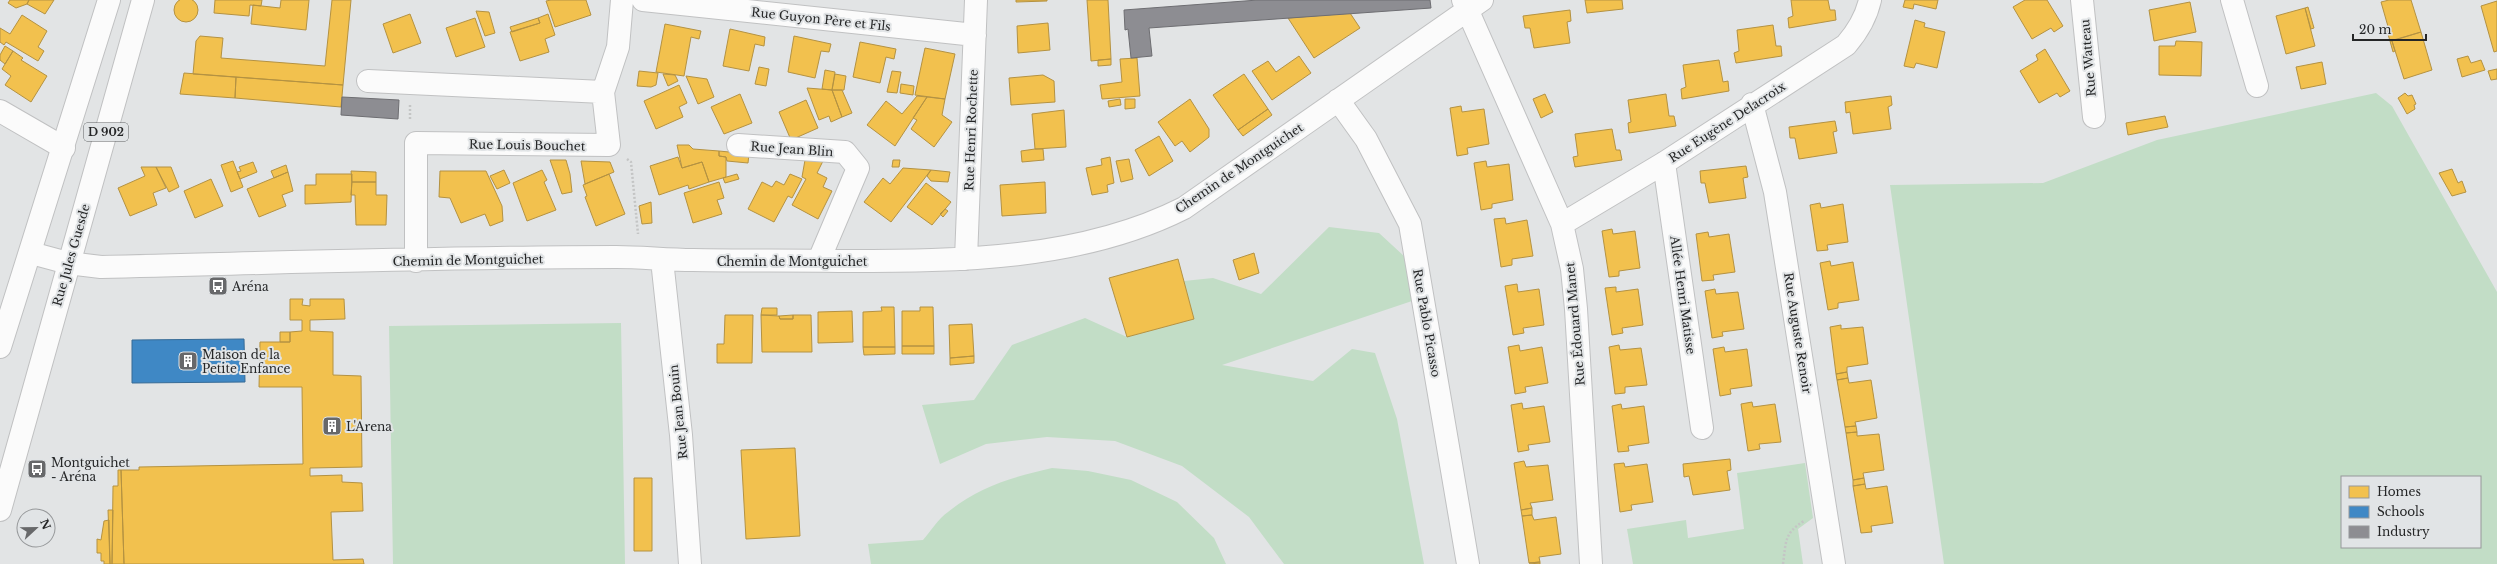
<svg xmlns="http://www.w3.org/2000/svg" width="2497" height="564" viewBox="0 0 2497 564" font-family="'Libre Baskerville',serif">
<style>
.green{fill:#c2ddc6;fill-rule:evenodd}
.homes{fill:#f2c14e;stroke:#b49242}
.schools{fill:#3f88c5;stroke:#376b96}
.industry{fill:#8d8d92;stroke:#6e6e72}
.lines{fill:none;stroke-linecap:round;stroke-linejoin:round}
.minor-casing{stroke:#c0c1c2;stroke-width:24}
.major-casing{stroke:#c0c1c2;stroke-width:24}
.path{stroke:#c4c5c5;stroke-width:2.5;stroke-dasharray:2 2;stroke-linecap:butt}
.minor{stroke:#fbfbfb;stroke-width:22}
.major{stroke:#fbfbfb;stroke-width:22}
.labels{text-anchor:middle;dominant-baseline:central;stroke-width:4;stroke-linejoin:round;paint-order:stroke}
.shield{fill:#e1e4e6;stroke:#5d5f60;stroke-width:1}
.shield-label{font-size:11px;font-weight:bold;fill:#252627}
.street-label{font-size:12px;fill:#252627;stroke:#e1e4e6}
.poi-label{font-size:12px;fill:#252627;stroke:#e1e4e6;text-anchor:start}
</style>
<rect width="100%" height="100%" fill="#e2e4e5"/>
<path class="green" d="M2376,93L2392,106L2497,292V564H1944L1890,185L2043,183L2157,140ZM2342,477H2480V547H2342Z
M1329,227L1379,233L1405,257L1412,301L1222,365L1313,381L1352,349L1375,353L1397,419L1424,564H1284L1249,517L1182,466L1115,441L1047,437L986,444L940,464L922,405L974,400L1012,345L1085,318L1127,337L1194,319L1184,281L1213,278L1261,294Z
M621,323L625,564H393L389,326Z
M1805,463L1813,518L1798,529L1803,564H1633L1627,529L1686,520L1688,538L1744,529L1737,473Z
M1052,468L1088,471L1131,480L1177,502L1214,538L1226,564H871L868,544L923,540C931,531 938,519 948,512C980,486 1013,477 1052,468Z"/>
<path class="homes" d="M174 10a12 12 0 1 1 24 0a12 12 0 1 1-24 0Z
M10,0H29L27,4L16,8L8,3Z
M29,0H54L45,14L27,4Z
M215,0H262L261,6L250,5L249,16L214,13Z
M281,0H309L306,30L251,24L253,5L280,8Z
M332,0H351L343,85L193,74L196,41L200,36L223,38L221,58L325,66Z
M551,0H586L591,15L555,27L546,1Z
M1016,0H1047V1L1016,2Z
M1087,0H1108L1111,59L1091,61Z
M1585,0H1622L1623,9L1587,13Z
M1791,0H1828L1830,10H1835L1836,20L1789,28L1788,18L1793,16Z
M1905,0H1938L1936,9L1914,4L1913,9L1903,7Z
M2025,0H2047L2063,26L2054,32L2051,28L2032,39L2013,7Z
M2389,0H2411L2421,32L2390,41L2387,31L2389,30L2381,2Z
M2497,1V51L2494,52L2481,6Z
M2190,2L2196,32L2154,41L2149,10Z
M2308,7L2314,28L2311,29L2305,8Z
M2305,8L2315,46L2286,54L2276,16Z
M1570,10L1571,21L1567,22L1570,43L1534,48L1530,28H1525L1523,16Z
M476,11L489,12L495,33L485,36Z
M1350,13L1360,28L1314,58L1288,18Z
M410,14L421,43L393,53L383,24Z
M548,14L555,35L545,39L549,52L520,61L510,32L540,23L538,18Z
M22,15L47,31L38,47L44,51L38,61L6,42L4,45L0,42V28L10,34Z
M475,18L485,47L456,57L446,28Z
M538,18L540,23L512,32L510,27Z
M1915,20L1925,23L1924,27L1945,32L1937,68L1916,63L1914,68L1904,66Z
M1048,23L1050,50L1018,53L1017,26Z
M665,24L701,31L699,39L691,37L684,76L656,72Z
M1773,25L1776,46H1781L1782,56L1736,63L1734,53L1739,51L1737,30Z
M730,29L765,37L764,46L755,44L749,71L723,66Z
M2421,32L2432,70L2404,79L2392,41Z
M794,36L831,44L829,52L821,51L815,78L788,72Z
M2176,41L2202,42L2201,76L2159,75V46H2175Z
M2390,41H2392L2395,51L2393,52Z
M860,42L896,49L894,59L886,57L880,83L853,77Z
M5,46L13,51L5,64L0,60V55Z
M925,48L955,54L945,99L915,95Z
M2045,49L2070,91L2060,97L2057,93L2039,103L2020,71L2038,60L2036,55Z
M13,51L23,58L21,60L47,76L31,102L5,85L11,76L2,69Z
M1299,56L1311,73L1272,100L1252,71L1268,61L1276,72Z
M2468,56L2471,63L2481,60L2485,70L2462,77L2457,59Z
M1137,58L1140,96L1102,99L1100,85L1122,82L1120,59Z
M1111,59V65L1098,66V60Z
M1719,60L1723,82L1728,81L1729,91L1682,99L1681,89L1686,87L1683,65Z
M2322,62L2326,84L2301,89L2296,67Z
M759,67L769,69L766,86L755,84Z
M2497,69V79L2491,80L2488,71Z
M825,70L835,72L832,90L822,89Z
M639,71L658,73L656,85L651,87L637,86Z
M892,71L901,72L897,93L887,92Z
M184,73L236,77L235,98L180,94Z
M663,74L675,75L678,81L668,86Z
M835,74L846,76L844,90H832Z
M1244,74L1268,109L1238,130L1213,95Z
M1043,75L1054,81L1055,102L1011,105L1009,78Z
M686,76L707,79L714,97L698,104Z
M236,77L343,85L341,107L235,98Z
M901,84L914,86L913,95L900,93Z
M679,85L687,103L679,107L683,117L656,129L644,101Z
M807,88L832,90L842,117L831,122L829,116L819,120Z
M832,90H842L852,113L842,117Z
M2405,93L2408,96L2412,95L2416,104L2414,105L2415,109L2407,114L2398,98Z
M740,94L752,123L724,134L711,107Z
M1545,94L1553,112L1541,118L1533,99Z
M1666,94L1669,116H1674L1676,126L1629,133L1628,123L1631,122L1628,100Z
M917,96L927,97L895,146L867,125L886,101L902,114Z
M1891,96L1892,105L1888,107L1891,129L1853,134L1850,112L1846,113L1845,102Z
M927,97L945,99L942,115L952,122L934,147L911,129L917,120L913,118Z
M1120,99L1121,105L1109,107L1108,101Z
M1125,99H1135V108L1125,109Z
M1190,99L1209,129V137L1190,152L1182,141L1175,146L1158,122Z
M806,100L818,128L791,140L779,112Z
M1461,106L1462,112L1484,109L1489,144L1467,148L1468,154L1457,156L1450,108Z
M1268,109L1272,115L1243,136L1238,130Z
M1064,110L1066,147L1035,149L1032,114Z
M2165,116L2168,127L2128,135L2126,123Z
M1835,121L1837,131L1833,132L1837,153L1799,159L1795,138H1790L1789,127Z
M1612,129L1616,150H1620L1622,160L1575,167L1573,157L1578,156L1575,134Z
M1159,136L1173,161L1149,176L1135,150Z
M677,145H689L693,149L719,151V156L726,157V177L709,182L702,162L682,168Z
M1035,149H1043L1044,160L1022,162L1021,151Z
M719,151L749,154L748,163L727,161L726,157L719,156Z
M678,157L682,168L702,162L709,182L689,189L688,185L659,195L650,166Z
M1110,157L1114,183L1107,185L1108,192L1092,195L1086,168L1102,165L1101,159Z
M1129,159L1133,179L1121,182L1116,161Z
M550,160H566L570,174L572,192L562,194Z
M805,160L823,161L817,173L827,178L823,187L832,191L818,219L792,205L806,179L802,177Z
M893,160H900L899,167H892Z
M233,161L243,187L231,192L221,165Z
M581,161L610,162L614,172L585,184Z
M1486,161L1487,167L1509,164L1513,200L1492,204V208L1481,210L1474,163Z
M253,162L257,172L240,179L237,172L241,171L239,167Z
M286,165L288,172L274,178L271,171Z
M1746,166L1748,177L1743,178L1746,198L1709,203L1705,183H1701L1700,171Z
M141,167H156L166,188L153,193L157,205L130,216L118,188L145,176Z
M156,167H171L179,187L169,192Z
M903,168L931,170L891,222L864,202L883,178L890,184Z
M2452,169L2458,183L2462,181L2466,192L2452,196L2439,173Z
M504,170L510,183L497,189L490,176Z
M542,170L547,180L544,182L556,210L527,221L513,183Z
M931,170L950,172L948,182L931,181L927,176Z
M351,171L376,172V182H352Z
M440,171H486L502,206L503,221L490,226L485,214L461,223L450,198L439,197Z
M288,172L293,191L282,195L286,206L259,217L247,189Z
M316,174H352L351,202L305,204V185H316Z
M609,174L625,214L596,226L585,197L587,196L583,185Z
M737,174L739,179L725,183L723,178Z
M790,174L802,179L792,198L788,196L774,222L748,209L762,182L772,187L776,181L784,185Z
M211,179L223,206L195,218L184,191Z
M352,182H376V195H387L386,225H356L355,195H351Z
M719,182L724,198L717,200L722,214L693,223L684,193Z
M1045,182L1046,213L1002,216L1000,185Z
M926,183L951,202L932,225L907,207Z
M651,202L652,223L642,224L639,206Z
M1820,203L1821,208L1843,204L1848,242L1827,245L1828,250L1817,251L1810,205Z
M945,209L948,211L943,217L940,214Z
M1505,218L1506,224L1527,220L1533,256L1512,259V265L1501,267L1494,219Z
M1612,229L1613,234L1635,231L1640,268L1619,271V276L1609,277L1602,231Z
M1708,232L1709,237L1729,234L1735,272L1713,275L1714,280L1702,281L1696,234Z
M1254,253L1259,273L1239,280L1233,260Z
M1178,259L1194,319L1127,337L1109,278Z
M1830,261L1831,266L1853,262L1859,300L1838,303V308L1828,310L1820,263Z
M1517,284L1518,292L1539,289L1544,325L1523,328L1524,333L1513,335L1505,286Z
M1616,287V292L1638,289L1643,325L1622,328L1623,333L1612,335L1605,288Z
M1715,289L1716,294L1738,292L1744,329L1722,332L1723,336L1712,338L1705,291Z
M290,299H303L302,305L310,306V299H344L345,319L310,320V331L333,332V375L361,376L362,467L310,468V476L342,475V482L362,483L363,511L331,512L333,560L363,559L364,564H124L121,470H139V467L303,464L302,387H259L260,342H290V332L302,331V320H290Z
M881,307H894L895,347H863V312L882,311Z
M920,307H933L934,346H902V311H920Z
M762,308H777V315H761Z
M852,311L853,342L818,343V312Z
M725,315H753L752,363H717V344H724Z
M761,315L779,316L780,319H793V315H811L812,352H762Z
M793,315V319H780L779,316Z
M972,324L974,356L950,358L949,325Z
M1841,325V329L1863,327L1868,364L1847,367V372L1836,374L1830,327Z
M280,332H290V342H280Z
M1519,345L1520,351L1542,347L1548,383L1525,387L1526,392L1515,394L1508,347Z
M1619,345L1620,350L1641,348L1647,385L1625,387V393L1615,394L1609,347Z
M902,346H934V354H902Z
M863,347H895V354L864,355Z
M1724,347L1725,352L1747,349L1752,386L1730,389L1731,394L1720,396L1713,349Z
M974,356V363L950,365V358Z
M1847,372L1848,378L1837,380L1836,374Z
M1848,378L1849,383L1871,380L1877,418L1855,422L1856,426L1845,427L1837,380Z
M1752,402L1753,407L1775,404L1781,442L1759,444L1760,449L1748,451L1741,404Z
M1522,403L1523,409L1544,406L1550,442L1528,445L1529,450L1518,452L1511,405Z
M1621,404L1622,409L1644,406L1649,443L1628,446L1629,451L1618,452L1612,406Z
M1856,426L1857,432L1846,433L1845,427Z
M1857,432V436L1879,434L1884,470L1863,473L1864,478L1853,480L1846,433Z
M795,448L800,536L746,539L741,450Z
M1730,459L1731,470L1727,471L1730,490L1693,495L1689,476L1684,477L1683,464Z
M1524,461L1526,467L1548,465L1553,500L1530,503L1532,508L1521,510L1514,463Z
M1624,463L1625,467L1647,464L1653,502L1631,505L1632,510L1620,512L1614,464Z
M118,470H121L124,564H112L113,486H118Z
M634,478H652V551H634Z
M1864,478L1865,484L1853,486V480Z
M1865,484L1866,489L1887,486L1893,523L1871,526L1872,532L1861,533L1853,486Z
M1532,508V515L1522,516L1521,510Z
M108,510H113L112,564H110Z
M1532,515L1534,520L1556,517L1561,554L1539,557L1540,562L1529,563L1522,516Z
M109,520L110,564H104V561H101V553H97V539L101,540L104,521Z
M1540,562V564L1529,563Z"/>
<path class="schools" d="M244,339L245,382L132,383V340Z"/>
<path class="industry" d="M1258,0H1430L1431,8L1149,28L1152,56L1131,58L1128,29L1125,30L1124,10Z
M342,97L399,100L398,119L341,115Z"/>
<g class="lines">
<g class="minor-casing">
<path id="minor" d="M643,0L975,35
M1463,0L1562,224L1572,269L1576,309L1591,564
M2082,0L2094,117
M2232,0L2257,86
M368,81L603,92
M1338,100L1366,139L1410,224L1468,564
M1752,104L1775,192L1834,564
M0,111L64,148
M738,145L845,152L858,168L819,260
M1664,163L1702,428
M1562,224L1664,163L1846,45C1858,31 1866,18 1870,0
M31,253L68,263L101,267C273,263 444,257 616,257C642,257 667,260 693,260C744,261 795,260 846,261C959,261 1081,260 1184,208L1482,0
M966,259L976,0
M662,260L681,435L690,564
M416,261V143L609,145L603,92L618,47L622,0"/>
</g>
<g class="major-casing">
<path id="major" d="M0,347L109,0
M0,510L143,0"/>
</g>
<path class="path" d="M410,105V120
M627,159L631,162L638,234
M1783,564C1786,542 1784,533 1804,521"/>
<use href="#minor" class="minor"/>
<use href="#major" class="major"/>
</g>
<defs>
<g id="bus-square" transform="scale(1)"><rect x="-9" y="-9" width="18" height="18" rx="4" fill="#67686a" stroke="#e1e4e6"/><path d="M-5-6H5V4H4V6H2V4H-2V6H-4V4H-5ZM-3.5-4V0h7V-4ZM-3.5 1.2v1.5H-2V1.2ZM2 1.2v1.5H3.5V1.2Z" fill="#fff"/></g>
<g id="building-square" transform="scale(1)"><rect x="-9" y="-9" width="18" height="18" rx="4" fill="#67686a" stroke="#e1e4e6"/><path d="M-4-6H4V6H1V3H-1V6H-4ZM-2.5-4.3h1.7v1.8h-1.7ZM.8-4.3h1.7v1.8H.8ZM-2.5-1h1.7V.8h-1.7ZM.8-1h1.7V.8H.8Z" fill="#fff"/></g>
</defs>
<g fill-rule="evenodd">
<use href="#bus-square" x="218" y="286"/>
<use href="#building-square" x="188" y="361"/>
<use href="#building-square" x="332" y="426"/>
<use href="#bus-square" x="37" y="469"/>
</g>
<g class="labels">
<rect class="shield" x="84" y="123" width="44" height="18" rx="3"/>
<g class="shield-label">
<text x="106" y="132">D 902</text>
</g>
<g class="street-label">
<text transform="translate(821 19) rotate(6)">Rue Guyon Père et Fils</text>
<text transform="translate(2088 58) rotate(-95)">Rue Watteau</text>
<text transform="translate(1727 122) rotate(-33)">Rue Eugène Delacroix</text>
<text transform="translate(971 130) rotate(-88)">Rue Henri Rochette</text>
<text transform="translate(527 145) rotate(1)">Rue Louis Bouchet</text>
<text transform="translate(792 149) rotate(4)">Rue Jean Blin</text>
<text transform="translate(1239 168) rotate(-34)">Chemin de Montguichet</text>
<text transform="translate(71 255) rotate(-74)">Rue Jules Guesde</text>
<text transform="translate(468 260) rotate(-1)">Chemin de Montguichet</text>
<text x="792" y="261">Chemin de Montguichet</text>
<text transform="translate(1683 295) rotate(82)">Allée Henri Matisse</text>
<text transform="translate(1427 323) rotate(80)">Rue Pablo Picasso</text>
<text transform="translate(1575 324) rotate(-95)">Rue Édouard Manet</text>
<text transform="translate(1798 333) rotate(81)">Rue Auguste Renoir</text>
<text transform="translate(678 412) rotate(-96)">Rue Jean Bouin</text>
</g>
<g class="poi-label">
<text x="232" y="286">Aréna</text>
<text x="202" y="354">Maison de la<tspan x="202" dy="14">Petite Enfance</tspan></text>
<text x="346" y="426">L'Arena</text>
<text x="51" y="462">Montguichet<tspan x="51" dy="14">- Aréna</tspan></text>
</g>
</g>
<rect x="2341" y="476" width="140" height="72" fill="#e1e4e6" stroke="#96989a"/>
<rect x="2349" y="486" width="20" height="12" fill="#f2c14e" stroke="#96989a"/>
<text x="2377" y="496" font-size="12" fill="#252627">Homes</text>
<rect x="2349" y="506" width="20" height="12" fill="#3f88c5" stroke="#96989a"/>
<text x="2377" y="516" font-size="12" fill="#252627">Schools</text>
<rect x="2349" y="526" width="20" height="12" fill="#8d8d92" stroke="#96989a"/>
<text x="2377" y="536" font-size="12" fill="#252627">Industry</text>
<g transform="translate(36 528) rotate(68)"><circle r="19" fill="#e1e4e6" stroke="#96989a"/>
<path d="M0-3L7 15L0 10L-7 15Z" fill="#67686a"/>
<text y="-6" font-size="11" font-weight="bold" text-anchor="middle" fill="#252627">N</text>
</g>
<path d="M2353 34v6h73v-6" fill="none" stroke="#252627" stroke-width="2"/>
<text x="2359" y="34" font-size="12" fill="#252627" stroke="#e1e4e6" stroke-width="3" paint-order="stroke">20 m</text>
</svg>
